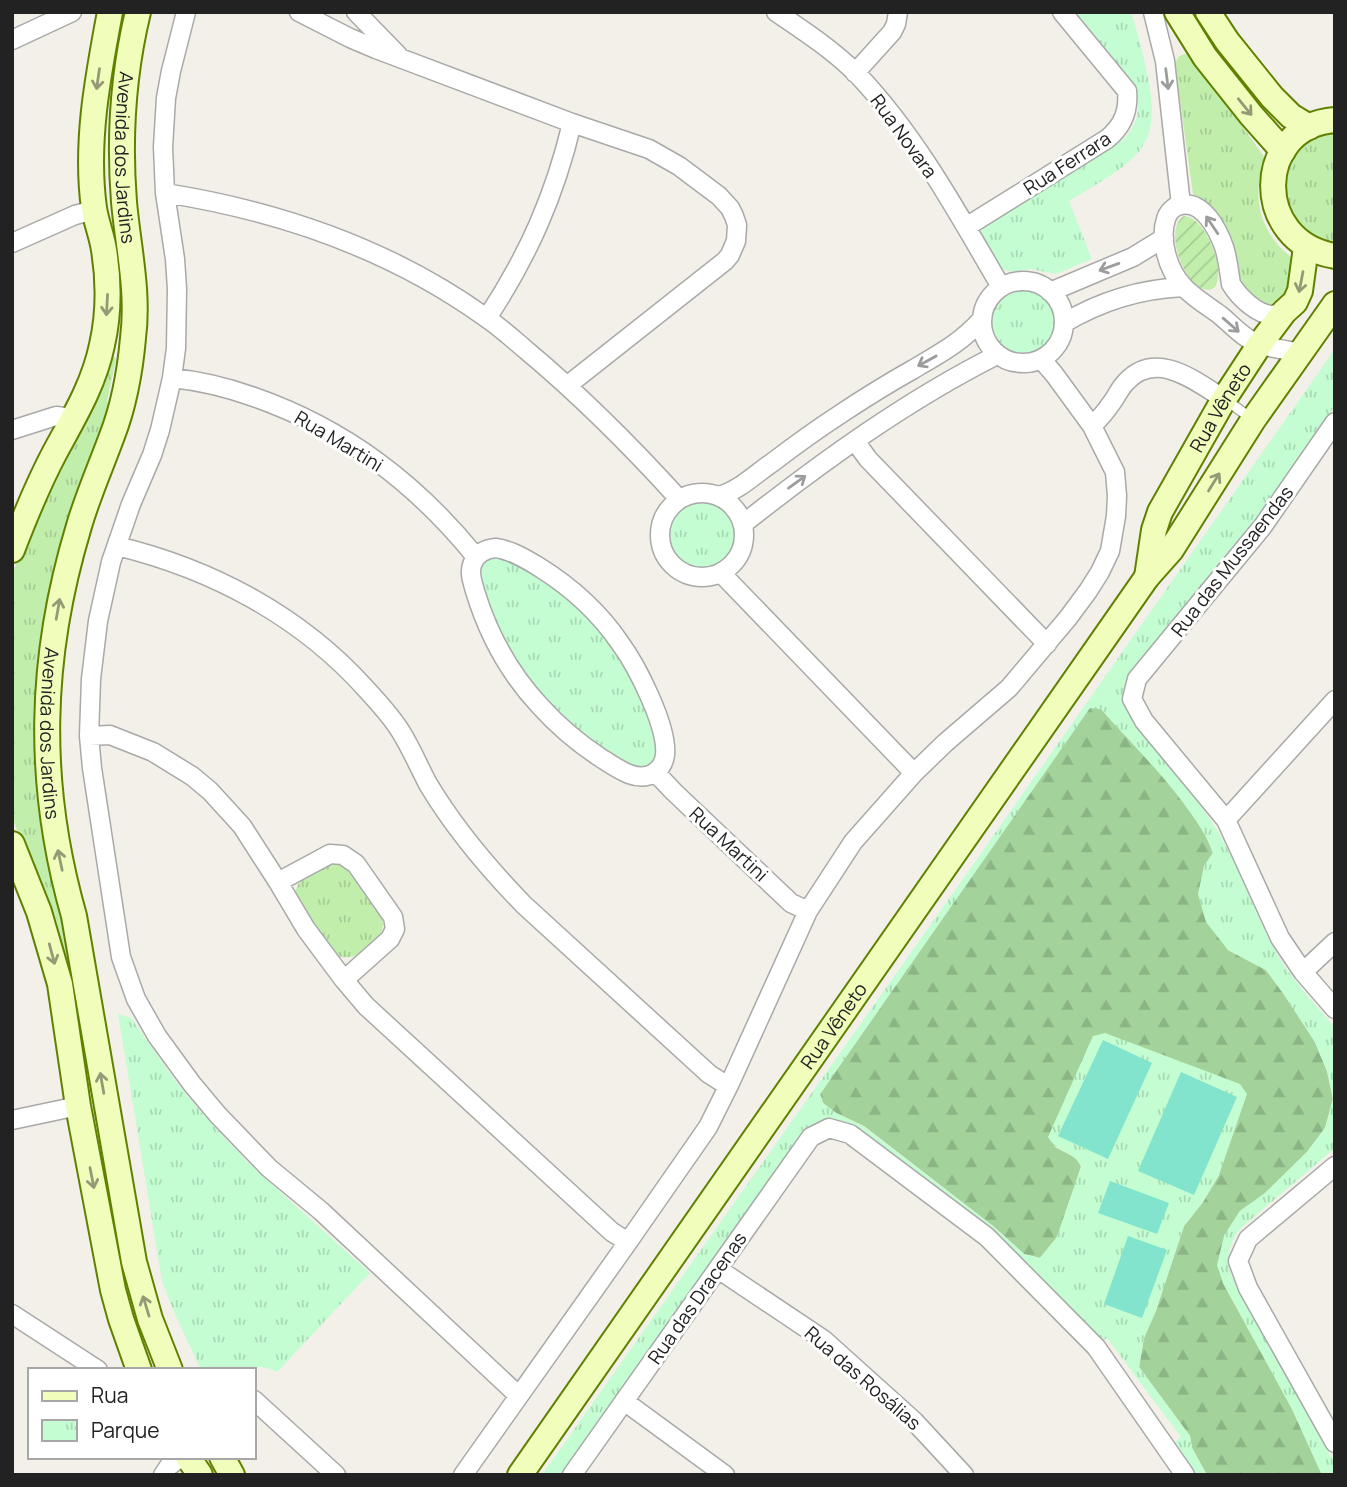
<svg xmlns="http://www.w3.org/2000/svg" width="1347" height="1487" viewBox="0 0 1347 1487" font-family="Manrope,sans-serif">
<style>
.grass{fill:url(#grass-tufts)}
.forest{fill:url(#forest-firs)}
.park{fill:url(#park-tufts)}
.garden{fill:url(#garden-furrows)}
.pitch{fill:#83e4ce}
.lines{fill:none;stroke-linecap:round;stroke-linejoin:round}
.lane-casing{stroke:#a9a9a9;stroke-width:12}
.street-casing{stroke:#a9a9a9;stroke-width:21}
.secondary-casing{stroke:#608100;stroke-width:28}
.lane{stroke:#fff;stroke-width:9}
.street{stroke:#fff;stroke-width:18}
.secondary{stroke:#f0fdbb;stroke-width:24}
.oneway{stroke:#939a76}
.oneway2{stroke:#9c9c9c}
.labels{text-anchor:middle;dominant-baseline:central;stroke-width:6;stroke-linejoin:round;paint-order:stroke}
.street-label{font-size:19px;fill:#222;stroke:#fff}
</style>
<defs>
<pattern id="grass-tufts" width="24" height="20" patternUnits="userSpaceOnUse" patternTransform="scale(1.75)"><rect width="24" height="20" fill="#c2eeac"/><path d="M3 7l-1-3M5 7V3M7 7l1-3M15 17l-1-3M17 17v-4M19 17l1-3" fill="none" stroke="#a6cc94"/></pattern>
<pattern id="forest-firs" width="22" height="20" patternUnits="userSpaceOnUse" patternTransform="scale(1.75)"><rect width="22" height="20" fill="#a3d39b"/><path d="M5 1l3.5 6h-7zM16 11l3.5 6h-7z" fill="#8cb585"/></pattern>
<pattern id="park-tufts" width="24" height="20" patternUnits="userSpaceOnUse" patternTransform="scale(1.75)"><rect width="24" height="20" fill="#c4fdd1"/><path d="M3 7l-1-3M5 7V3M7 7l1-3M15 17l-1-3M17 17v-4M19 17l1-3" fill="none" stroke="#a8d9b3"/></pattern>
<pattern id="garden-furrows" width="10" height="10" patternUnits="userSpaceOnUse" patternTransform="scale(1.75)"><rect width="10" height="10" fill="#c2eeac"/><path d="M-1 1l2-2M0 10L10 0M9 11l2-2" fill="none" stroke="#a6cc94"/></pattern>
</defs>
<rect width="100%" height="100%" fill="#f2f0e8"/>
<path class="grass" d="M1184,54L1192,55L1265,158C1251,197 1259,232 1292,258L1289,295L1269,311C1261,304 1249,297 1243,289C1238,282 1239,270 1238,262C1234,233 1217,211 1193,194L1175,64L1178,57Z
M1335,131V245L1305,234L1285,206V172L1292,157L1303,144L1318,135Z
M112,354L116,359L107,401L109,416L48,602L37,670L36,736L73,974L71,975L68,971L57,922L52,908L37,876L27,859L12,816V576L20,551L45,495L71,452L88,418Z
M329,863C337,864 344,865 349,870C357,877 384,915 383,925C382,945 348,969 330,951C319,939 304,911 295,896C296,876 314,872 329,863Z"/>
<path class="forest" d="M1090,707L1101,709C1129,741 1160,770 1185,805C1196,820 1207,835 1213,853L1204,866L1228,950L1266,970L1283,993L1315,1042L1327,1071L1333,1099L1325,1128L1307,1152L1264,1194L1240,1211L1224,1236L1223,1283L1292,1409L1322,1475H1207L1192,1448L1190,1436L1139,1367L1144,1338L1156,1310L1184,1226L1203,1202L1219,1175L1053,1146L1078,1159L1081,1167L1057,1237L1040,1258L1024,1254L993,1226L864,1126L836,1113L823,1103L820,1094Z"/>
<path class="park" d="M1075,12H1131C1136,27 1140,43 1144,59C1151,91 1161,129 1135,156C1120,172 1088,189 1069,201L1092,259L1056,274L1031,269L1013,272L1001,269L981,238V232L987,223L1123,140C1138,124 1142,108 1134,87Z
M991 322a32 32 0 1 1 64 0a32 32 0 1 1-64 0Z
M1335,349V405L1321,428L1254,524L1132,669C1121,685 1121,701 1130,717C1160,755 1193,791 1218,832C1241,870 1254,913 1276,952C1292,980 1314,1003 1335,1028V1148L1241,1228C1229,1242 1226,1257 1231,1275L1335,1464V1475H1322L1292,1409L1223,1283L1217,1265L1224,1236L1240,1211L1264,1194L1307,1152L1325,1128L1333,1099L1327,1071L1315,1042L1283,993L1266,970L1228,950L1206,922L1198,894L1204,866L1213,853C1207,835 1196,820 1185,805C1160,771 1129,741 1101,709L1090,708L820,1094L823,1103L836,1113L863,1126L993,1226L1024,1254L1040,1258L1057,1237L1081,1167C1075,1151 1058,1154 1048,1137L1093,1036L1105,1033L1240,1084L1247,1094L1219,1175L1203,1202L1184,1226L1156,1311L1144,1338L1139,1367L1190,1436L1192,1448L1207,1475H1197L1175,1442L1181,1437L1107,1338L1099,1343L855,1131L801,1136L560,1475H542L977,859Z
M669 535a33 33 0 1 1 66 0a33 33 0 1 1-66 0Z
M501,556C585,596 636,656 657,748C657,755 656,763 649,766C623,780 550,706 533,687C516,666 504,641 493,617C488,606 478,584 479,571C479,566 483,562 487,558Z
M118,1014L131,1018L176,1082L201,1112L247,1162L370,1273L277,1372C258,1363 255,1369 237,1370C225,1370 213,1370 201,1370L174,1312L162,1281Z"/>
<path class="garden" d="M1184,216C1205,217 1223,264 1217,282C1216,287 1214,288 1210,290C1185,291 1162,229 1184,216Z"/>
<path class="pitch" d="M1103,1040L1152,1063L1108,1159L1058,1136Z
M1181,1072L1237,1097L1194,1195L1138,1171Z
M1110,1181L1169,1203L1157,1234L1098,1213Z
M1128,1236L1167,1250L1142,1318L1104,1304Z"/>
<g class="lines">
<g class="lane-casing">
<path id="lane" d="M1226,400L1252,419"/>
</g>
<g class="street-casing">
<path id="street" d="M186,12L171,71L166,98L163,147L165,193L175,259L177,289L176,348L172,378L160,430L152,455L131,504L111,562L98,621L91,679L89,736L92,768L121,957L136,999L157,1036L192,1084L218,1115L269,1168L321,1211L519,1396
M299,12L350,38L376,49L572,123L649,149L679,166L719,196L730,208L734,216L737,225L736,241L730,255L725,261L568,385
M356,12L398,55
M776,12C804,31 833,50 857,74C916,136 958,213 1001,287
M1153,12L1165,61L1181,205
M12,40L72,12
M855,73L892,32L896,24L898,12
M165,193C279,211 390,249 485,317C500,327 513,339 526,350C581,396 631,446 679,499
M966,227L1107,139C1123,126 1129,111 1127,91L1062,12
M12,243L75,215L94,210
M982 322a41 41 0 1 1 82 0a41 41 0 1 1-82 0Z
M1050,292L1133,257L1164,238
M1284,312C1280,313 1277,314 1273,315C1257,315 1239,297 1231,284C1229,272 1228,259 1224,247C1218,230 1203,200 1181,205C1174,206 1168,212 1166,219C1159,240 1168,269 1182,285C1191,296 1208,306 1220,315C1231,324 1241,336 1254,342C1266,348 1287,350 1301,353
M487,318C528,256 555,195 572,123
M1064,323C1101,301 1139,289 1183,287
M172,378C201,381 226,387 254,397C345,429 416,483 476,557
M1335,422L1263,526L1137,679L1132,699L1144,721L1226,820L1280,938L1303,972L1335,1009
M1092,426C1099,419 1105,413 1110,405C1116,398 1119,389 1126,382C1156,349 1195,381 1224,399
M12,430L56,416L65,417L73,421
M855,441L868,459L1047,644
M660 535a42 42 0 1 1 84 0a42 42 0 1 1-84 0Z
M719,496C740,490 755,474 773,462C794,446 816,430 839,415C863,399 887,384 912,370C937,355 961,343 981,320
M743,524C823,461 906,401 997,355
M117,546C212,569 301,616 367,690C379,703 392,717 401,732C411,748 419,767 428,784C455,829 488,868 524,905L709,1074L720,1081L730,1083
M496,548C511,550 526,559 539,567C571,587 599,612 620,643C637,666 668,727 665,755C664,763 660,769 654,773C637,784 615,767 601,758C578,743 558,726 540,706C510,674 488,634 475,591C473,583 469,574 472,565C475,554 485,549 496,548Z
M721,573L914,773
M89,736L110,735L153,752L192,776L210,791L242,826L278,882L306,929L344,980L366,1006L612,1232L628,1242
M655,772L674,792L791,903L808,911
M1226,820L1335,700
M278,882L330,854L343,855L356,864L393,917L395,929L390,939L344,980
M1303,972L1335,942
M12,1120L78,1106
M1335,1166L1248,1239L1238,1261L1248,1288L1335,1443
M718,1269L824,1340L914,1421L964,1475
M12,1314L98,1370
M254,1400L336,1475
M624,1401L725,1475
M163,1475L169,1466L181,1457
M463,1475L628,1242L708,1127L730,1083L808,911L853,842L914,773L945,743L1009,688L1068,618L1088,591L1100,572L1110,551L1116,516L1117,496L1115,472L1092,426L1054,374L1041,359
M572,1475L811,1137L829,1128L850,1134L987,1237L1096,1347L1185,1475"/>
</g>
<g class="secondary-casing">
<g id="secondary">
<path id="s1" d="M138,12C123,74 119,139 124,202C128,247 139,292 133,338C130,372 124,405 112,436C101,466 88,495 79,526C39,658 36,783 74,916L134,1262L150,1319L170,1370"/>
<path d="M1177,12L1205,57L1251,115L1283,151"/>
<path d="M1208,12L1227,41L1272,97L1291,116L1309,127"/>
<path d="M1335,120C1254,126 1251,242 1335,256"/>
<path d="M12,550C25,516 38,484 55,452C74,417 94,384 102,345C109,314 109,281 104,250C102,236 96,222 94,208C85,143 98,76 110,12"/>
<path id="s2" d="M1147,577L1154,530L1160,512L1224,399L1260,344L1284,312L1295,302L1300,291L1306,247"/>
<path d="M12,844L39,912L60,984L78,1106L113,1290L121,1319L139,1370"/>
<path d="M188,1457L200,1475"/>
<path d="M222,1457L232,1475"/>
<path id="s3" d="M520,1475L1147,577L1171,550L1253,420L1335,304"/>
</g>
</g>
<use href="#lane" class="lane"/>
<use href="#street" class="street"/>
<use href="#secondary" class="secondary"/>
</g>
<defs><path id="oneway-shaft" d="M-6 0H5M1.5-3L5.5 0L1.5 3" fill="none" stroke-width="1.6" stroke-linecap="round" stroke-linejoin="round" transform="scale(1.75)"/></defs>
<g class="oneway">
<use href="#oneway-shaft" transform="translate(98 79) rotate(98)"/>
<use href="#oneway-shaft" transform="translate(1245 107) rotate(51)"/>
<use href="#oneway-shaft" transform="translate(1301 282) rotate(101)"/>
<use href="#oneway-shaft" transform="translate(107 305) rotate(93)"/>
<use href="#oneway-shaft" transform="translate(1214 482) rotate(-58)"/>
<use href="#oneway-shaft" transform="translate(58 609) rotate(-80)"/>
<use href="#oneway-shaft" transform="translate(60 860) rotate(-102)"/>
<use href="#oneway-shaft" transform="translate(52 954) rotate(75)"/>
<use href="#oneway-shaft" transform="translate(102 1083) rotate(-100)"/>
<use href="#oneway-shaft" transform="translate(92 1178) rotate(79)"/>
<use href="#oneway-shaft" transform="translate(146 1306) rotate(-107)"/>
</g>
<g class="oneway2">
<use href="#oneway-shaft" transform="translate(1167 79) rotate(83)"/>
<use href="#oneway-shaft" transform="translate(1212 225) rotate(-124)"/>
<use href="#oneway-shaft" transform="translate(1109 267) rotate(160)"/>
<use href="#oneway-shaft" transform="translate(1231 325) rotate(41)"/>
<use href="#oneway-shaft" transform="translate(927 361) rotate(151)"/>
<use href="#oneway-shaft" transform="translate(797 482) rotate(-36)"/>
</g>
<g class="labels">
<g class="street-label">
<text transform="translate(904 136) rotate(54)">Rua Novara</text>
<text stroke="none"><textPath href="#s1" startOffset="147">Avenida dos Jardins</textPath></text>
<text transform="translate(1067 163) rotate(-33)">Rua Ferrara</text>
<text stroke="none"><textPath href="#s2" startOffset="187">Rua Vêneto</textPath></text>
<text transform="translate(339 441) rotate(31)">Rua Martini</text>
<text transform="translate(1232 561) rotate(-52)">Rua das Mussaendas</text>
<text stroke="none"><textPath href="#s1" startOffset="735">Avenida dos Jardins</textPath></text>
<text transform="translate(729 844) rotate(43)">Rua Martini</text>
<text stroke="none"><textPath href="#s3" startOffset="548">Rua Vêneto</textPath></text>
<text transform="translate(697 1298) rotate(-55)">Rua das Dracenas</text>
<text transform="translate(863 1378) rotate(41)">Rua das Rosálias</text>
</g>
</g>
<rect width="1347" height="1487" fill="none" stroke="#222222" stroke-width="28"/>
<rect x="28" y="1368" width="228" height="91" fill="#ffffff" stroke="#a7a7a7" stroke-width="2"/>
<rect x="42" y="1391" width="35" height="10" fill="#f0fdbb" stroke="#a7a7a7" stroke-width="2"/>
<text x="91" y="1403" font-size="21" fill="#222222">Rua</text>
<rect x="42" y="1420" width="35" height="21" fill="url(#park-tufts)" stroke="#a7a7a7" stroke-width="2"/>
<text x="91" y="1438" font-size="21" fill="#222222">Parque</text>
</svg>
